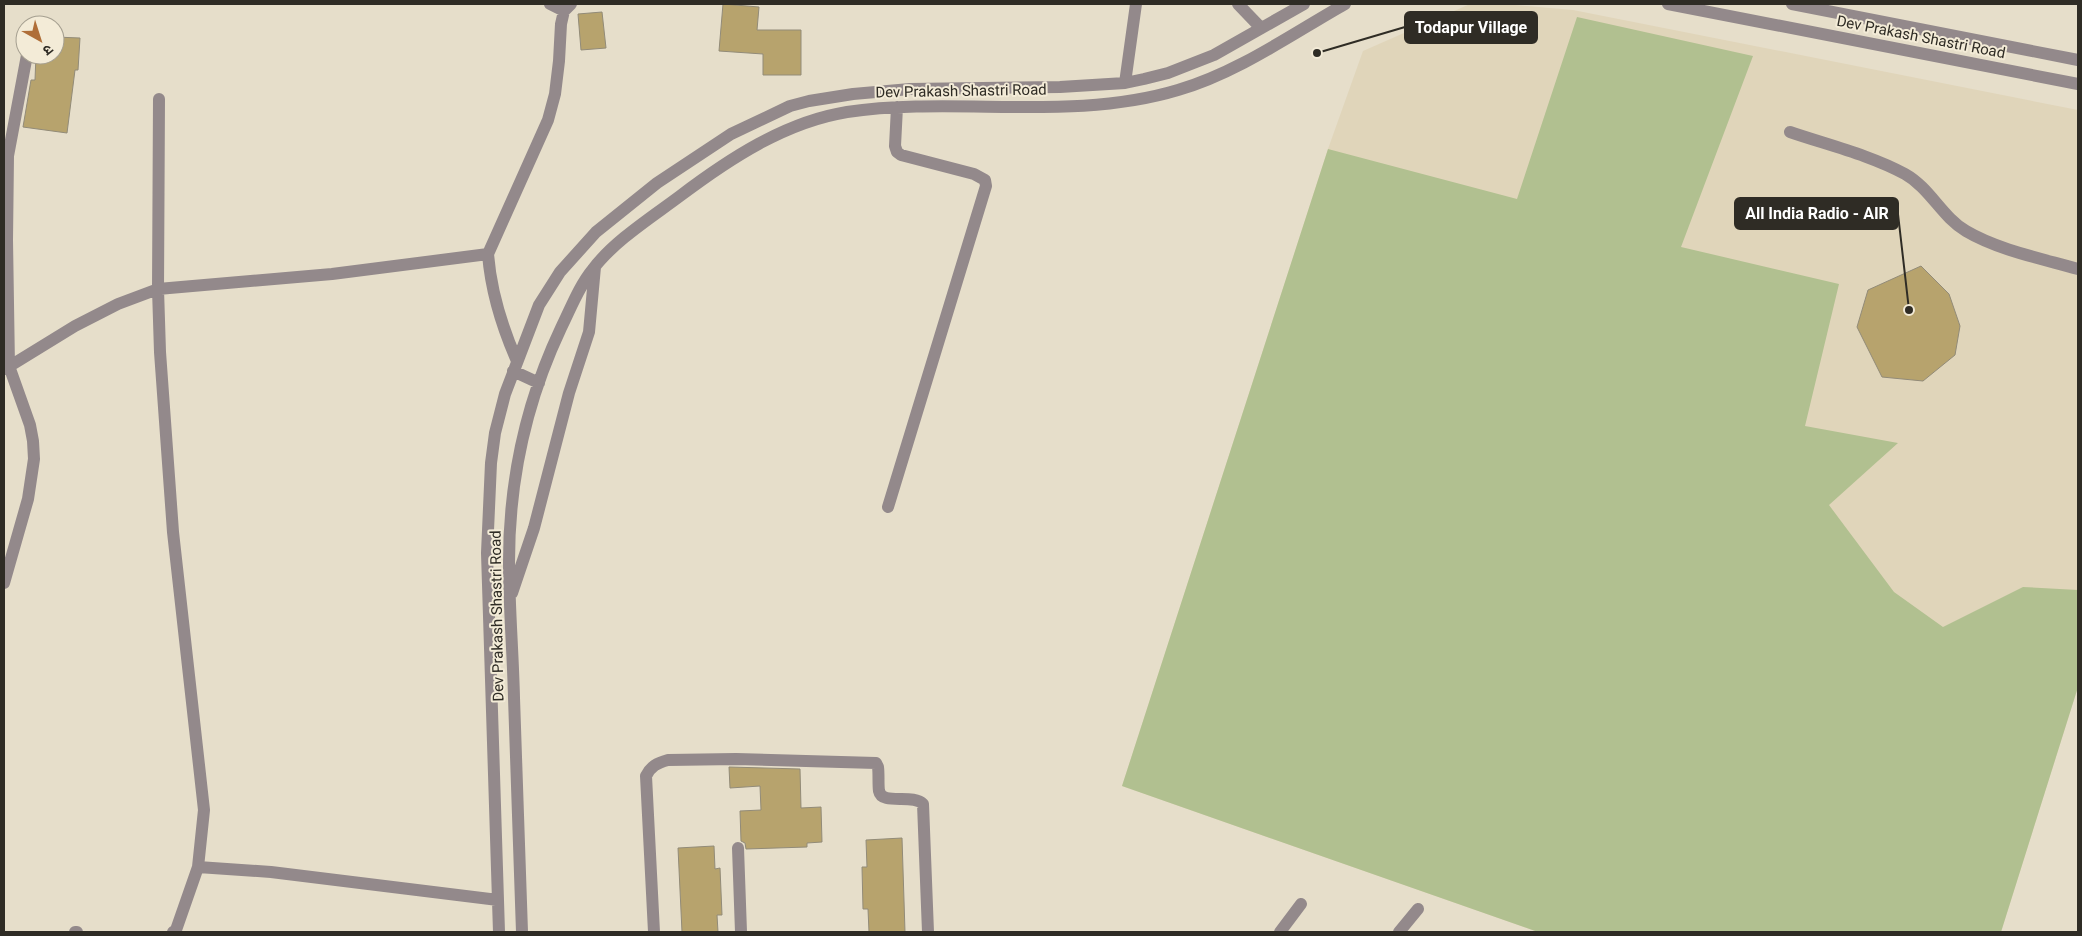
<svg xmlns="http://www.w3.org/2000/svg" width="2082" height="936" viewBox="0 0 2082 936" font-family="Roboto,'Noto Sans Devanagari',sans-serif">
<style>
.built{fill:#e0d5ba}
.green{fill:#b1c090}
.building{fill:#b7a36d;stroke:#928b78}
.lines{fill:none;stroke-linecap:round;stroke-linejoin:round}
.minor{stroke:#93898b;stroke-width:12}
.labels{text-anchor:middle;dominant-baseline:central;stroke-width:4;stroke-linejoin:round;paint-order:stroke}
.street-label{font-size:15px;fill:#2f2c25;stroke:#f3ebd7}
.leader{fill:none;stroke:#2f2c25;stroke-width:2}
.callout-dot{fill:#2f2c25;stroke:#f3ebd7;stroke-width:2}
.callout{fill:#2f2c25;stroke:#2f2c25;stroke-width:2}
.callout-label{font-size:16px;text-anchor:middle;font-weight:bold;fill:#fff}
</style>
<rect width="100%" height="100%" fill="#e6deca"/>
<path class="built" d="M1470,4H1504L1573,10L2078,110V687L2001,932H1538L1122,786L1328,149L1363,51Z"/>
<path class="green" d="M1577,17L1753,56L1681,247L1839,284L1805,426L1898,443L1829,505L1894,592L1943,627L2023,587L2078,590V687L2001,932H1538L1122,786L1328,149L1517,199Z"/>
<path class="building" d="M723,4L759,7L757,30H801V75H763V54L719,51Z
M602,12L606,48L581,50L578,14Z
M55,37L80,38L78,70H75L67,133L23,127L31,80H35L36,55H55Z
M1921,266L1949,294L1960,326L1955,355L1923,381L1882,377L1857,327L1868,290Z
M729,767L800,769L801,808L821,807L822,842L807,843V847L746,849L745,843L741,841L740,811L761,810L760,786L730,788Z
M902,838L905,932H869L868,909H863L862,867H867L866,840Z
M714,846L715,869L720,868L722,915H717L718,932H682L678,848Z"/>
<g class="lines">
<path class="minor" d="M550,4L564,11
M1238,4L1261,28
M1668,4L2078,84
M1792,4L2078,60
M1125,83L1136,4
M159,99L158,289L160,352L173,532L204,810L198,867
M1790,132C1828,145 1870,155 1905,174C1930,188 1942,217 1966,231C1998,250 2043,259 2078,269
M517,361C502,327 491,292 488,254L548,120L555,94L559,61L561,24L564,11L571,4
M5,369L75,326L118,304L158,289L332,274L488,254
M513,371L539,383
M888,507L986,186L985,180L974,174L901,155L897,152L895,146L897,107
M4,583L28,499L34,459L33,441L30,425L9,366L7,240L8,156L27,55
M512,593L534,528L569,393L589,332L595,267
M738,848L741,932
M75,932H77
M173,932L176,930L198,867L271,872L498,900
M499,932L487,553L491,463L495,433L505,394L539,305L560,272L596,232L657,183L731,134L790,106L809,101L853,94L910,89L1060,87L1125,83L1144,79L1168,73L1214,55L1304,4
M522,932C519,854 517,776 514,698C513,653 509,607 509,562C509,481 526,402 561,328C571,308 579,286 593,269C614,241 652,217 680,196C729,159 785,122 847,112C955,96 1072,122 1178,90C1237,73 1292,34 1345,4
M654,932L646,776C651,766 657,763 668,760L736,759L876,763L878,767C879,774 878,784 879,791C882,806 913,793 923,804L928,932
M1280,932L1301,904
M1399,932L1418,909"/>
</g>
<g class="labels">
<g class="street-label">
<text transform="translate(1921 37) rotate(11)">Dev Prakash Shastri Road</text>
<text transform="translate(961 91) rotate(-1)">Dev Prakash Shastri Road</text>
<text transform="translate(497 616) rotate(-91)">Dev Prakash Shastri Road</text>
</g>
</g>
<path class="leader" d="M1317 53L1405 27M1909 310L1898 214"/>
<g class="callout-dot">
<circle cx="1317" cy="53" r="5"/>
<circle cx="1909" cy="310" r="5"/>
</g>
<g class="callout">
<rect x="1405" y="12" width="132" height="31" rx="5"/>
<rect x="1735" y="198" width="163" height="31" rx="5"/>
</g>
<g class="callout-label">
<text x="1471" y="33">Todapur Village</text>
<text x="1817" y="219">All India Radio - AIR</text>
</g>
<rect width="2082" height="936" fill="none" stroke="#2f2c25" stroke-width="10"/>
<g transform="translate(40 40) rotate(141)"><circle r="24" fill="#f3ebd7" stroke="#a59f90"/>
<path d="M0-4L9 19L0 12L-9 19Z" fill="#af6e38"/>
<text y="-8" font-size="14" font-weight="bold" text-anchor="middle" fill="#2f2c25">उ</text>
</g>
</svg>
